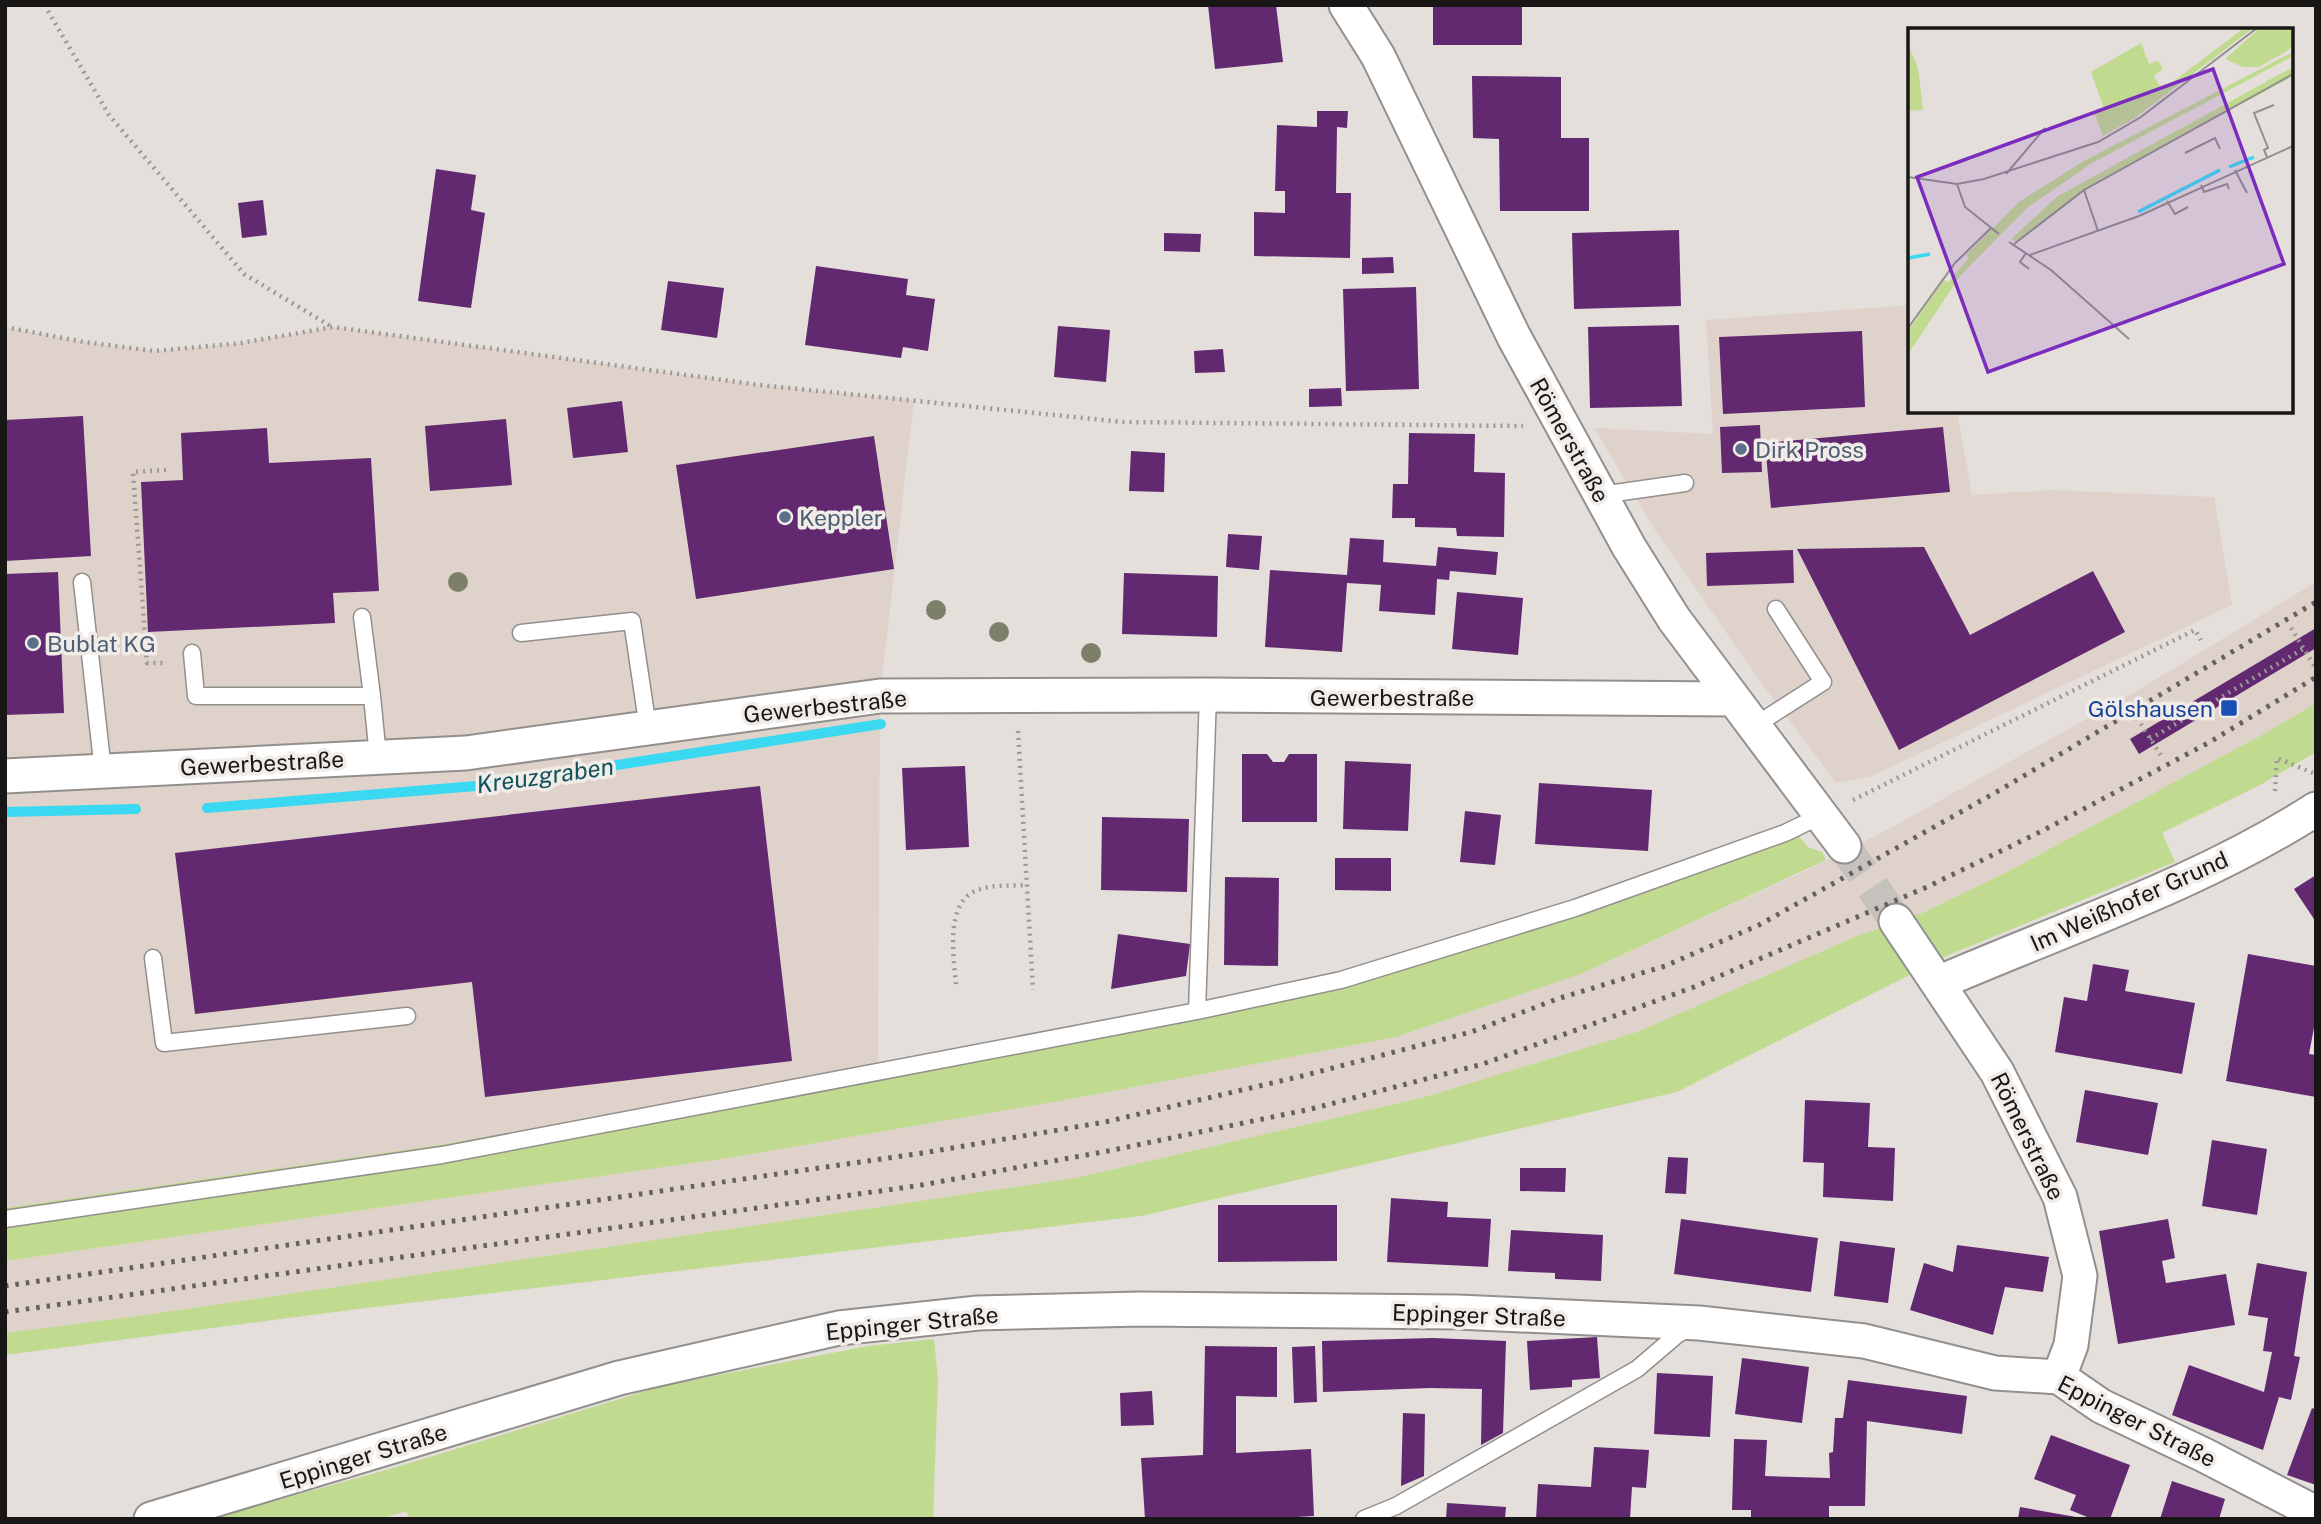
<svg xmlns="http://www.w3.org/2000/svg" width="2321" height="1524" viewBox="0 0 2321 1524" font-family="'Public Sans',sans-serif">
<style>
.built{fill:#ded2ca}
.green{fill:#c0da90}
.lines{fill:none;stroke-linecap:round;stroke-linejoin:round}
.stream{stroke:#3ad9f1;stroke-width:10}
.building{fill:#622971}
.minor-tunnel{stroke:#c5c1bd;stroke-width:33;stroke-dasharray:33 17;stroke-linecap:butt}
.service-casing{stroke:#938f8c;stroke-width:19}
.minor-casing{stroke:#938f8c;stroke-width:37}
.path{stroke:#9b9895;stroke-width:4.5;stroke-dasharray:2 5;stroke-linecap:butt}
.service{stroke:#fff;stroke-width:16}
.minor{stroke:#fff;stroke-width:33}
.rail{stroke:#64615f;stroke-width:5;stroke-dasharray:3.5 7;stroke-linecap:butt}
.tree{fill:#7c8068}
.service-dot{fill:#5c6f8a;stroke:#f1ece8;stroke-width:2.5}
.transit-dot{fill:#1a4fb4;stroke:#f1ece8;stroke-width:2.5}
.labels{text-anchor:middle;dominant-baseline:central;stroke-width:7;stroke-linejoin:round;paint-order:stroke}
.street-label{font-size:23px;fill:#181716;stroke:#f1ece8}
.service-label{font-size:23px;fill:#4e5e75;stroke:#f1ece8;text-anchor:start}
.transit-label{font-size:23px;fill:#164399;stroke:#f1ece8;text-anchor:end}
.water-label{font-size:24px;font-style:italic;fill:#10525b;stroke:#f1ece8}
.inset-river{fill:none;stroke:#3ad9f1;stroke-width:3.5}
.inset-road{fill:none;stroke:#928f8c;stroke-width:2}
.view{fill:#7b2cbf;fill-opacity:0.15;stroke:#7b2cbf;stroke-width:3.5}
.inset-edge{fill:none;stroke:#181716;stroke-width:3.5}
</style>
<rect width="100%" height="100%" fill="#e4dfdb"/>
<path class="built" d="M1910,305V411H1957L1972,495L2052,490L2214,497L2232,605L1870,777L1836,783L1760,681L1653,527L1594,428L1713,434L1706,320Z
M5,327L84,342L155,351L241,343L333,327L760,385L914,400L880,696L878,1067L445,1144L5,1208Z
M2316,582V703L2271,730L2005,873L1922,913L1857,936L1637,1032L1425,1097L1076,1178L145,1315L5,1333V1261L735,1157L1076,1098L1396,1037L1583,973L1814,867L1898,824L2147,685Z"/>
<path class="green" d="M2316,703V752L2262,784L2162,833L2175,862L1951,954L1677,1092L1141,1216L358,1309L5,1355V1333L145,1315L1076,1178L1425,1097L1637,1032L1857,936L1922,913L2005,873L2271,730Z
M1790,825L1808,847L1822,852L1826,860L1583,973L1396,1037L1076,1098L735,1157L5,1261V1208L445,1144L878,1067L1081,1040L1199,1019L1572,903Z
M934,1339L938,1379L933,1519H409L407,1511L379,1519H209L390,1469L662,1386L868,1346Z"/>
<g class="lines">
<path class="stream" d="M207,808L488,785L881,724
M5,812L136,809"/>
</g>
<path class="building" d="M1208,5H1276L1283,62L1215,69Z
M1433,5H1522V45H1433Z
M1472,76L1561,77V138H1589V211H1500L1499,139L1473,138Z
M1317,111H1348L1347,128L1337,127L1336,193H1351L1350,258L1254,256V212L1285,213V191H1275L1277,125L1317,127Z
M436,169L476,175L471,210L485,213L471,308L418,301Z
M263,200L267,235L242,238L238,203Z
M1679,230L1681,306L1574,309L1572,233Z
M1164,233L1201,234L1200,252L1164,251Z
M1393,257L1394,273L1362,274V258Z
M816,266L908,279L906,295L935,299L928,351L903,347L901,358L805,345Z
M668,281L724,288L717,338L661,330Z
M1416,287L1419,389L1346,391L1343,289Z
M1679,325L1682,406L1590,408L1588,327Z
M1058,326L1110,330L1106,382L1054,377Z
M1862,331L1865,407L1723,414L1719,337Z
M1223,349L1225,372L1195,373L1194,351Z
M1341,388L1342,406L1309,407V389Z
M622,401L628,452L573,458L567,408Z
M83,416L91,556L5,561V420Z
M506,419L512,485L430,491L425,426Z
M1760,425L1762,472L1722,473L1720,427Z
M1943,427L1950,492L1771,508L1765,443Z
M267,428L269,463L371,458L379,591L333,593L335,623L148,632L141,482L183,480L181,433Z
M1409,433L1475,434L1474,472L1505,473L1504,537L1457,536L1456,528L1415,527V518H1392L1393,484H1408Z
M874,436L894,569L696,599L676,465Z
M1131,451L1165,453L1164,492L1129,491Z
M1228,534L1262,536L1259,570L1226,567Z
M1350,538L1384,540L1383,562L1436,566L1438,547L1498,552L1496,575L1450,571L1449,580L1437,579L1435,615L1379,611L1381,585L1347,583L1342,652L1265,647L1270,570L1347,575Z
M1924,547L1970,635L2093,571L2125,632L1899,750L1797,549Z
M1793,550L1794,583L1707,586L1706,553Z
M58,572L64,713L5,715V574Z
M1124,573L1218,576L1217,637L1122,634Z
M1457,592L1523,598L1518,655L1452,649Z
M2316,628V648L2139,754L2130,739Z
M1242,754H1267L1273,762H1284L1289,754H1317V822H1242Z
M1345,761L1411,764L1408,831L1343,829Z
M965,766L969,847L906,850L902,768Z
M1539,783L1652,790L1648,851L1535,844Z
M760,786L792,1061L485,1097L472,982L195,1014L175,853Z
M1465,811L1501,815L1495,865L1460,862Z
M1102,817L1189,819L1187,892L1101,890Z
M1335,858H1391V891L1335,890Z
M2316,875V922L2294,889Z
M1225,877L1279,878L1278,966L1224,965Z
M1118,934L1190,944L1186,976L1111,989Z
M2248,954L2316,966V1017L2309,1054L2316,1055V1097L2226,1081Z
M2093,964L2129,970L2125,991L2195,1003L2182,1074L2055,1052L2064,997L2087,1001Z
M2085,1090L2158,1103L2148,1155L2076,1142Z
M1805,1100L1870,1103L1868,1147L1895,1148L1893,1201L1823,1197L1824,1163L1803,1162Z
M2212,1140L2267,1149L2257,1215L2202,1206Z
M1668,1157L1688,1158L1686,1194L1665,1193Z
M1520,1168H1566L1565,1192L1520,1191Z
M1391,1198L1448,1202L1447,1217L1491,1219L1488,1267L1387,1262Z
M1218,1205H1337V1261L1218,1262Z
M1681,1219L1818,1238L1811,1292L1674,1274Z
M2168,1219L2175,1258L2162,1261L2166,1283L2226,1274L2235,1325L2118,1344L2099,1231Z
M1511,1230L1603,1235L1601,1281L1555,1279V1273L1508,1271Z
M1840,1241L1895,1248L1888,1303L1834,1296Z
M1957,1245L2049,1257L2043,1292L2005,1287L1993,1335L1910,1310L1924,1263L1953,1272Z
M2257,1263L2307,1272L2294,1356L2300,1357L2291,1400L2279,1397L2263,1450L2172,1415L2189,1365L2264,1392L2272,1352L2263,1351L2268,1318L2248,1315Z
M1597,1337L1600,1378L1572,1380V1387L1530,1390L1527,1341Z
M1433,1338L1506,1341L1503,1433L1481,1445L1482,1389L1430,1388L1323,1392L1322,1341Z
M1205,1346L1277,1347V1397L1236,1396V1453L1311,1449L1314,1516L1259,1519H1145L1141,1458L1203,1455Z
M1315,1346L1317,1402L1294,1403L1292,1347Z
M1742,1358L1809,1367L1802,1423L1735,1414Z
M1657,1373L1713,1376L1710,1437L1654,1434Z
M1848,1380L1967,1396L1962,1434L1867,1421L1865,1506H1829V1519H1751V1510H1732L1734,1439L1767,1440L1765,1476L1830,1478L1829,1453L1833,1452L1835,1418H1843Z
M1152,1391L1154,1425L1121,1426L1120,1393Z
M2312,1408L2316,1410V1485L2287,1475Z
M1403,1413L1425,1414L1424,1476L1401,1486Z
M2051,1435L2130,1465L2110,1519H2092L2070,1510L2076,1495L2034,1479Z
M1594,1447L1649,1450L1646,1488L1632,1487L1630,1519H1536L1538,1484L1591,1487Z
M2172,1481L2225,1499L2219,1519H2160Z
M1447,1503L1506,1507L1505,1519H1446Z
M2020,1507L2076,1517V1519H2018Z"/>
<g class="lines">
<path class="minor-tunnel" d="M1844,846L1896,921"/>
<g class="service-casing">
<path id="service" d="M1601,495L1685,483
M82,582L103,771
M362,617L372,696
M521,633L632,621L648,728
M192,653L196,696H372L378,757
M1754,726L1823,682L1776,609
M153,958L164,1043L407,1016
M1197,1011L1208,695
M5,1219L442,1155L1197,1011L1341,980L1575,908L1785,833L1822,815
M1364,1519L1396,1506L1637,1369L1678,1334L1690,1328"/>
</g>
<g class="minor-casing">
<path id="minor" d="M1346,5L1378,56L1514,337L1629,547L1674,619L1844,846
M5,776L466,753L880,696L1208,695L1733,699
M1896,921L1997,1072L2060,1197L2080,1276L2071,1345L2059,1377
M1938,983C2065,928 2199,884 2316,809
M151,1519L619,1378L839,1328L978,1313L1140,1309L1457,1312L1699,1323L1864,1341L1995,1373L2059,1377L2101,1406L2204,1455L2316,1513"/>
</g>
<path class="path" d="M48,11L109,115L244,274L332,327
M5,327L84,342L155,351L241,343L333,327L760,385L1123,422L1523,426
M166,470L133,472L147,663H167
M2291,628L2315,667
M2137,718L2162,757
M1018,731L1033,990
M2150,739L2303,649
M2275,791L2277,758L2313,773
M1853,800L2195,630L2201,640
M956,984C954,959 945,907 973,892C989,884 1010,886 1027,885"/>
<use href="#service" class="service"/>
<use href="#minor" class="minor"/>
<path class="rail" d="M5,1286L923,1153L1105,1122L1302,1076L1471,1032L1557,999L1665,966L1759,925L2000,790L2316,602
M5,1312L916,1186L1108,1151L1311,1109L1483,1064L1694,987L1927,887L2042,831L2210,742L2316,677"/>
</g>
<g class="tree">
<circle cx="458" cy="582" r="10"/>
<circle cx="936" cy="610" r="10"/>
<circle cx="999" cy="632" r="10"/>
<circle cx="1091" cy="653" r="10"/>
</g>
<g class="service-dot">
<circle cx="1741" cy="449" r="7"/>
<circle cx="785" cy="517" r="7"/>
<circle cx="33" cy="643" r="7"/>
</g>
<rect class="transit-dot" x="2220" y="699" width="18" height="18" rx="3.5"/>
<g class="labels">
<g class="street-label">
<text transform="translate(1570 440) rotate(61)">Römerstraße</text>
<text x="1392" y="697">Gewerbestraße</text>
<text transform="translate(825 706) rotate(-6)">Gewerbestraße</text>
<text transform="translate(262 763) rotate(-3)">Gewerbestraße</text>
<text transform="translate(2129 901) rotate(-24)">Im Weißhofer Grund</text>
<text transform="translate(2028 1136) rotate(64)">Römerstraße</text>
<text transform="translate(1479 1315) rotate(2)">Eppinger Straße</text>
<text transform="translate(912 1323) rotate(-6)">Eppinger Straße</text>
<text transform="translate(2137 1421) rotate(27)">Eppinger Straße</text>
<text transform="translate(363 1456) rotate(-17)">Eppinger Straße</text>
</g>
<g class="service-label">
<text x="1755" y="449">Dirk Pross</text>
<text x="799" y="517">Keppler</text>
<text x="47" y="643">Bublat KG</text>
</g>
<g class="transit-label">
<text x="2213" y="708">Gölshausen</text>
</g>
<g class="water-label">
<text transform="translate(545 775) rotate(-8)">Kreuzgraben</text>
</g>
</g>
<g transform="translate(1908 28)">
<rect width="385" height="385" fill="#e4dfdb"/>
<path d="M336,0H345L227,90L195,108L186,84L196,81L183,44L233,15L241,36L250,32L255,41L246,48L254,62ZM352,0H385V19L351,39H335L317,31ZM0,16L10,40L15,82L0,83ZM385,24V28L184,135L119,180L52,248L0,326V303L36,252L40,254L61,230L58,227L111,174L174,134ZM385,39V48L190,153L109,214L103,211L150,168Z" fill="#c0da90"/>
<path class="inset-river" d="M321,139L346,129M230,184L312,142M0,230L22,226"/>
<path class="inset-road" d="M277,125L307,110L312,121M359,129L356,122L360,120L346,85L366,77M327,142L339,165M98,146L137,100M0,149L49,156L76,151L190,114L233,89L349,0M49,156L57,179L91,206M293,157L296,164L319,156L321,161M176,162L190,203M259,173L267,186L280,179M101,214L143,242L221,311M106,216L176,162L385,46M118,225L112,234L121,241M122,227L231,188L385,118M0,300L47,235L83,200"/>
<path class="view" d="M305,41L376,236L80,344L9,149Z"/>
<rect width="385" height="385" class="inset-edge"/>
</g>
<rect width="2321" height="1524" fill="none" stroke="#181716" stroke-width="14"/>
</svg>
